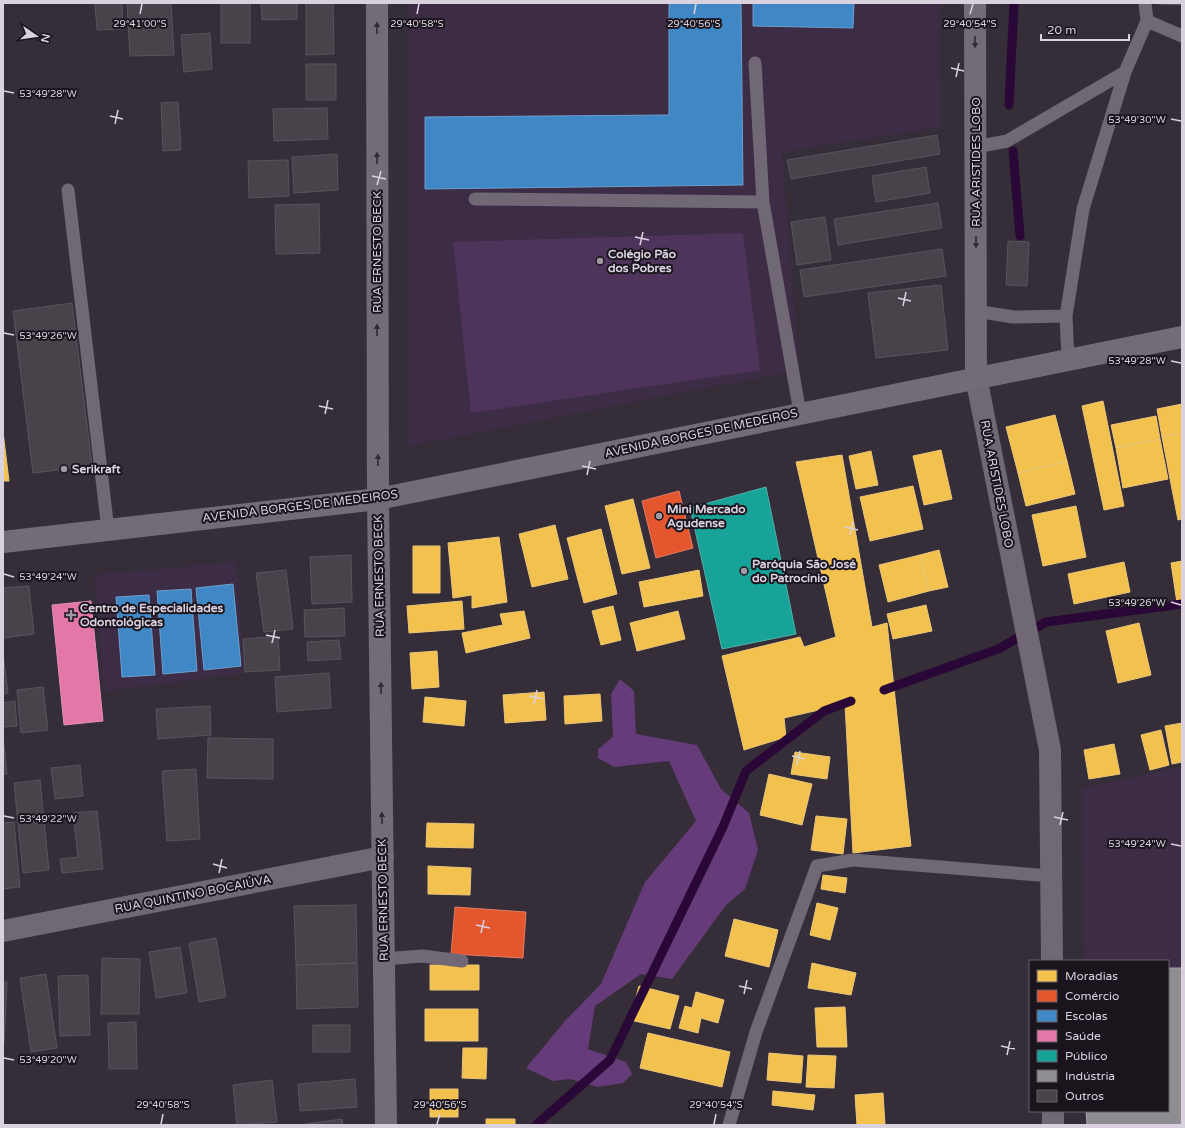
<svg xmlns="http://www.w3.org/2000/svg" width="1185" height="1128" viewBox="0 0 1185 1128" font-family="'Varela Round',sans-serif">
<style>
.built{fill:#3d2c45}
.green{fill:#4e345b}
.forest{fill:#663b7a}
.homes{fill:#f2c14e;stroke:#ebc67a}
.shops{fill:#e4572e;stroke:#e17c63}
.schools{fill:#3f88c5;stroke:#6e9ecd}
.health{fill:#e377a8;stroke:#e092b8}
.public{fill:#17a398;stroke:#52b1ad}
.industry{fill:#8d8d92;stroke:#a4a1a9}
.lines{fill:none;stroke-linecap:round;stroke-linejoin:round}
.stream{stroke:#290736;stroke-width:9}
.building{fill:#48424b;stroke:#5a535d}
.lane{stroke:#706874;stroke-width:13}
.street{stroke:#706874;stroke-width:22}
.secondary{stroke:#746b78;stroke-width:22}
.oneway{fill:#302a34}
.ticks{fill:none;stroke:#dad1df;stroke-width:1.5}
.poi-dot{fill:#a098a5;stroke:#1a141d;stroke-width:1.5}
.labels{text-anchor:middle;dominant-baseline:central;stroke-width:4;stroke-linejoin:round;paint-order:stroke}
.street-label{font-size:12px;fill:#dad1df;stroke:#1a141d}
.poi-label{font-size:12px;font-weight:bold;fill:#dad1df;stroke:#1a141d;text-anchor:start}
.ticks-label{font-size:10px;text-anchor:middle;fill:#dad1df;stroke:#1a141d;stroke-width:4;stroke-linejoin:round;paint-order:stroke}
</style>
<rect width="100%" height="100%" fill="#352d38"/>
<path class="built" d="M409,3H939L941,127L782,152L799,370L408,446Z
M236,562L244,673L104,691L94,575Z
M1182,767V1125H1087L1086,1111H1168V961H1084L1082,788Z"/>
<path class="green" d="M743,233L760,370L471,413L453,242Z"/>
<path class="forest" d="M620,679L634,691L636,734L697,745L721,789L749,813L758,850L745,889L726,905L672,979L641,974L595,1006L588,1049L626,1062L632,1074L623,1083L598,1087L570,1079L553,1081L526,1068L565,1021L601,984L645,882L696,821L669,761L614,767L598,758V749L613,737L611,694Z"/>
<path class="homes" d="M1103,401L1124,506L1104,510L1082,406Z
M1182,404V433L1162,437L1157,409Z
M1055,415L1067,461L1018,473L1006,427Z
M1156,416L1160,439L1116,448L1111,425Z
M3,432L9,481H3Z
M1182,433V519L1178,520L1162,437Z
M1160,439L1168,479L1123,488L1116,448Z
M941,450L952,499L924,505L913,456Z
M871,451L878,485L856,489L849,456Z
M842,455L872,627L887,623L911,846L853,853L845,704L784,718L786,737L744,750L722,656L800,637L804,647L836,637L796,462Z
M1067,461L1075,494L1026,506L1018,473Z
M913,486L923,529L870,541L860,497Z
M633,499L650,568L622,574L605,506Z
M1076,506L1086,557L1043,566L1032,515Z
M555,525L568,579L532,587L519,534Z
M601,529L617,594L584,603L567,538Z
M499,537L507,602L472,608V595L453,598L448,543Z
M413,546H440V593H413Z
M939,550L948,587L929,591L920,555Z
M920,555L929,591L888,602L879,565Z
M1182,561V602L1177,603L1171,563Z
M1124,562L1130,592L1074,604L1068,574Z
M699,570L703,596L644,607L639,582Z
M462,601L464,629L409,633L407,606Z
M926,605L932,631L893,639L887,614Z
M613,606L621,640L601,645L592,611Z
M524,611L530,638L466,653L462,633L503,625L500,614Z
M678,611L685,639L637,651L630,623Z
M1139,623L1151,675L1118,683L1106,631Z
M437,651L439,687L412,689L410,653Z
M544,692L546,720L505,723L503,695Z
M600,694L602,721L565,724L564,696Z
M425,697L466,701L464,726L423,722Z
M1182,723V762L1172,764L1165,726Z
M1161,730L1169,765L1150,770L1141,735Z
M1114,744L1120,774L1089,779L1084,750Z
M795,752L830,757L827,779L791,774Z
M769,774L812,784L802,825L760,815Z
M816,816L847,819L843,854L811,850Z
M427,823L474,824L473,848L426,847Z
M428,866L471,868L470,895L428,894Z
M823,875L847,878L845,893L821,889Z
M817,903L838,908L830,940L810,935Z
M734,919L778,930L769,967L725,956Z
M812,963L856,973L851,995L808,988Z
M430,965H479V990H430Z
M639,986L679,996L670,1029L630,1020Z
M696,992L724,1000L718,1023L701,1018L698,1033L679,1028L685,1006L692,1008Z
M845,1007L847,1047H817L815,1008Z
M425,1009H478V1041H425Z
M648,1033L730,1052L722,1087L640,1068Z
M463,1048H487L486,1079L462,1078Z
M769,1053L803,1056L801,1083L767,1080Z
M808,1055L836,1056L834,1088L806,1087Z
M430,1089H458V1117H430Z
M773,1091L815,1095L813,1110L772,1105Z
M883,1093L885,1125H857L855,1095Z
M486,1119H515V1125H486Z"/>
<path class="shops" d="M679,491L693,548L656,558L642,501Z
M455,907L526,912L523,958L451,954Z"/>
<path class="schools" d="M669,3H741L743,185L425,189V117L669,115Z
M753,3H854L853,28L753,26Z
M233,584L241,666L204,670L196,588Z
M191,589L197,671L163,674L157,591Z
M149,595L155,675L122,677L116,597Z"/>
<path class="health" d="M91,601L103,721L64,725L52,605Z"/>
<path class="public" d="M766,487L796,634L722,649L690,508Z"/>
<path class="industry" d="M1168,968H1182V1125H1087L1086,1111H1168Z"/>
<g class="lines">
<path class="stream" d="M1009,105L1014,3
M1013,151L1020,236
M884,690L998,649L1046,622L1182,604
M536,1125L610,1060L723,827L746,771L824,711L851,701"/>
</g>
<path class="building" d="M95,3H122L123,29L97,30Z
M127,3H171L174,55L130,56Z
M221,3H250V43H221Z
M261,3H297V19L262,20Z
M306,3H333L334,54L306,55Z
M1158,3H1182V5L1158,4Z
M210,33L212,69L184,72L181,35Z
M306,64H336V100H306Z
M178,102L181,150L163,151L161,103Z
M327,108L328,139L274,141L273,109Z
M937,135L940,154L791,179L787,160Z
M337,154L338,190L294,193L292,157Z
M288,160L289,196L249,198L248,161Z
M926,167L930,193L876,202L872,176Z
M938,203L942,228L838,245L834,219Z
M319,204L320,253L276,254L275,205Z
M825,217L831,260L797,265L791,222Z
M1008,241L1029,242L1027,286L1006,285Z
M942,249L946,276L804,297L800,270Z
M941,285L948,350L876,358L868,293Z
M72,303L92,466L33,473L13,311Z
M351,555L352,602L312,604L310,557Z
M286,570L293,629L264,632L256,573Z
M29,586L34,634L3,638V588Z
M344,608L345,636L305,637L304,610Z
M278,636L280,670L245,672L243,639Z
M339,640L341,659L308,661L307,642Z
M3,653L8,693L3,694Z
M329,673L331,708L277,712L275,677Z
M43,687L48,730L21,733L17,690Z
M15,701L17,726L3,727V703Z
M210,706L211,735L158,739L156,709Z
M3,735L7,774H3Z
M208,738L273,739V779L207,778Z
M80,765L83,796L55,799L51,768Z
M196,769L200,839L167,841L162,771Z
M40,780L49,870L23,873L14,783Z
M97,811L103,869L62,873L60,859L78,857L73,813Z
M14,822L20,887L3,889V823Z
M356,905L357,963L296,965L294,906Z
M216,938L226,997L199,1002L189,943Z
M180,947L187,993L156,998L149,952Z
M102,958L140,959L139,1014H101Z
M357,963L358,1007L297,1009L296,965Z
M46,974L57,1048L31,1052L20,978Z
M88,975L90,1035L60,1036L58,976Z
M3,982H7L4,1044H3Z
M136,1022L137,1069H109L108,1023Z
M313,1025H350V1052H313Z
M355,1079L357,1107L300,1111L298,1084Z
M272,1080L277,1122L237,1125L233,1085Z
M342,1119L343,1125H299Z"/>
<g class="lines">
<path class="lane" d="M1145,3L1147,21
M755,63L763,202L800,413
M976,147L1007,141L1125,72
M68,190L108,530
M475,199L763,202
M976,311L1013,317L1066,316
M1068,359L1066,316L1083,209L1125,72L1147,21L1182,36
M384,959L422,956L462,961
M729,1125L756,1032L817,866L853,860L1051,876"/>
<path class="street" d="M976,377L1050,750L1052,961
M3,931L383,857
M1053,1111V1125"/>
<path class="secondary" d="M377,3L378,499L386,1125
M975,3L976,377
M3,542L378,499L1182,337"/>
</g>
<defs><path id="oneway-solid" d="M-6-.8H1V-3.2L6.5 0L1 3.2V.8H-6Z"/></defs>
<g class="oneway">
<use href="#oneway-solid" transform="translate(377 28) rotate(-90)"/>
<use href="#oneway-solid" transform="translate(975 42) rotate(90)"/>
<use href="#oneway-solid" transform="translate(377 158) rotate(-90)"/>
<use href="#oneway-solid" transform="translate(976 242) rotate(90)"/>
<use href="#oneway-solid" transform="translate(377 330) rotate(-90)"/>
<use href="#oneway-solid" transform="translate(378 460) rotate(-90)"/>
<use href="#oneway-solid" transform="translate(381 688) rotate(-91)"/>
<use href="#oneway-solid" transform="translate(382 818) rotate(-91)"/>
</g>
<path class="ticks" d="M140,14L142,4M417,14L419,4M694,14L696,4M970,14L973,4M951,68L964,71M956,77L959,63M4,91L14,93M110,116L123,119M1171,119L1181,121M115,124L118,110M372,176L386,179M377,185L381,171M635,237L649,240M640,245L643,232M898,298L911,301M903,306L906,292M4,333L14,335M1171,361L1181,363M319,406L333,409M325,414L328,400M582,466L596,469M587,475L590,461M845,527L858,530M850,535L853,522M4,574L14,577M1171,602L1181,605M266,635L280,638M272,643L275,630M529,696L543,699M534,704L537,690M792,756L805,759M797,765L800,751M4,816L14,818M1054,817L1068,820M1060,825L1063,812M1171,844L1181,846M213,864L227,868M219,873L222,859M476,925L490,928M481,933L484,920M739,986L752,989M744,994L747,980M1001,1046L1015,1049M1007,1055L1010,1041M4,1058L14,1060M161,1124L163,1114M437,1124L440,1114M714,1124L716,1114"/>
<g class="poi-dot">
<circle cx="600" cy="261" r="4"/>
<circle cx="64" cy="469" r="4"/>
<circle cx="659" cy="516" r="4"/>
<circle cx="744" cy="571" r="4"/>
<path d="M69 609h4v4h4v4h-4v4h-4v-4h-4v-4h4z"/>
</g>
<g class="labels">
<g class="street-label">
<text transform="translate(976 162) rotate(-90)">RUA ARISTIDES LOBO</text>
<text transform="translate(377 252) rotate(-90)">RUA ERNESTO BECK</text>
<text transform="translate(701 433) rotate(-12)">AVENIDA BORGES DE MEDEIROS</text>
<text transform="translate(997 484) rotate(79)">RUA ARISTIDES LOBO</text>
<text transform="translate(300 506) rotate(-7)">AVENIDA BORGES DE MEDEIROS</text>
<text transform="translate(379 576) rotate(-91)">RUA ERNESTO BECK</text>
<text transform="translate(193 894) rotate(-11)">RUA QUINTINO BOCAIÚVA</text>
<text transform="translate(383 900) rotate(-91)">RUA ERNESTO BECK</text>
</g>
<g class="poi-label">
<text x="608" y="254">Colégio Pão<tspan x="608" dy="14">dos Pobres</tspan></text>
<text x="72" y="469">Serikraft</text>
<text x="667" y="509">Mini Mercado<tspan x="667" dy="14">Agudense</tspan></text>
<text x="752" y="564">Paróquia São José<tspan x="752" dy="14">do Patrocínio</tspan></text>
<text x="80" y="608">Centro de Especialidades<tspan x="80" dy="14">Odontológicas</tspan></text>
</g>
</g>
<g class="ticks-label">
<text x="140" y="27">29°41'00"S</text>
<text x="417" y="27">29°40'58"S</text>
<text x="694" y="27">29°40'56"S</text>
<text x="970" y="27">29°40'54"S</text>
<text x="48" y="97">53°49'28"W</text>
<text x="1137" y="123">53°49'30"W</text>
<text x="48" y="339">53°49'26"W</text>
<text x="1137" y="364">53°49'28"W</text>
<text x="48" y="580">53°49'24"W</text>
<text x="1137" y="606">53°49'26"W</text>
<text x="48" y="822">53°49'22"W</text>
<text x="1137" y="847">53°49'24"W</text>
<text x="48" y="1063">53°49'20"W</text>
<text x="163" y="1108">29°40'58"S</text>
<text x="440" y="1108">29°40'56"S</text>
<text x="716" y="1108">29°40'54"S</text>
</g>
<rect width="1185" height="1128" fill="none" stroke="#dad1df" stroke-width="8"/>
<rect x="1029" y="960" width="140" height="152" fill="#1a141d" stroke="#67606b"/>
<rect x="1037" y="970" width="20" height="12" fill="#f2c14e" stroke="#67606b"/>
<text x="1065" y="980" font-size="12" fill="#dad1df">Moradias</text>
<rect x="1037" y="990" width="20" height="12" fill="#e4572e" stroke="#67606b"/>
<text x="1065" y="1000" font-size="12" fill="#dad1df">Comércio</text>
<rect x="1037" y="1010" width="20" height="12" fill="#3f88c5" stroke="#67606b"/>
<text x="1065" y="1020" font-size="12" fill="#dad1df">Escolas</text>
<rect x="1037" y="1030" width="20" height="12" fill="#e377a8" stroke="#67606b"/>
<text x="1065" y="1040" font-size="12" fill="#dad1df">Saúde</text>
<rect x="1037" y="1050" width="20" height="12" fill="#17a398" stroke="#67606b"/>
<text x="1065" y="1060" font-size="12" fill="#dad1df">Público</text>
<rect x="1037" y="1070" width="20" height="12" fill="#8d8d92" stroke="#67606b"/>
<text x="1065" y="1080" font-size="12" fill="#dad1df">Indústria</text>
<rect x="1037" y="1090" width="20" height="12" fill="#48424b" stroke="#67606b"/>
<text x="1065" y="1100" font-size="12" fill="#dad1df">Outros</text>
<g transform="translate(36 36) rotate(103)" stroke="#1a141d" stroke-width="3" paint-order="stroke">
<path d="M0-3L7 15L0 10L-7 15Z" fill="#dad1df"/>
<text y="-6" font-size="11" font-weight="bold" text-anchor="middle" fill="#dad1df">N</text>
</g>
<path d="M1041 34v6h88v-6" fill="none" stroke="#dad1df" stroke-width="2"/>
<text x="1047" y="34" font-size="12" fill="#dad1df" stroke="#1a141d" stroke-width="3" paint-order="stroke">20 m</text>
</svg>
